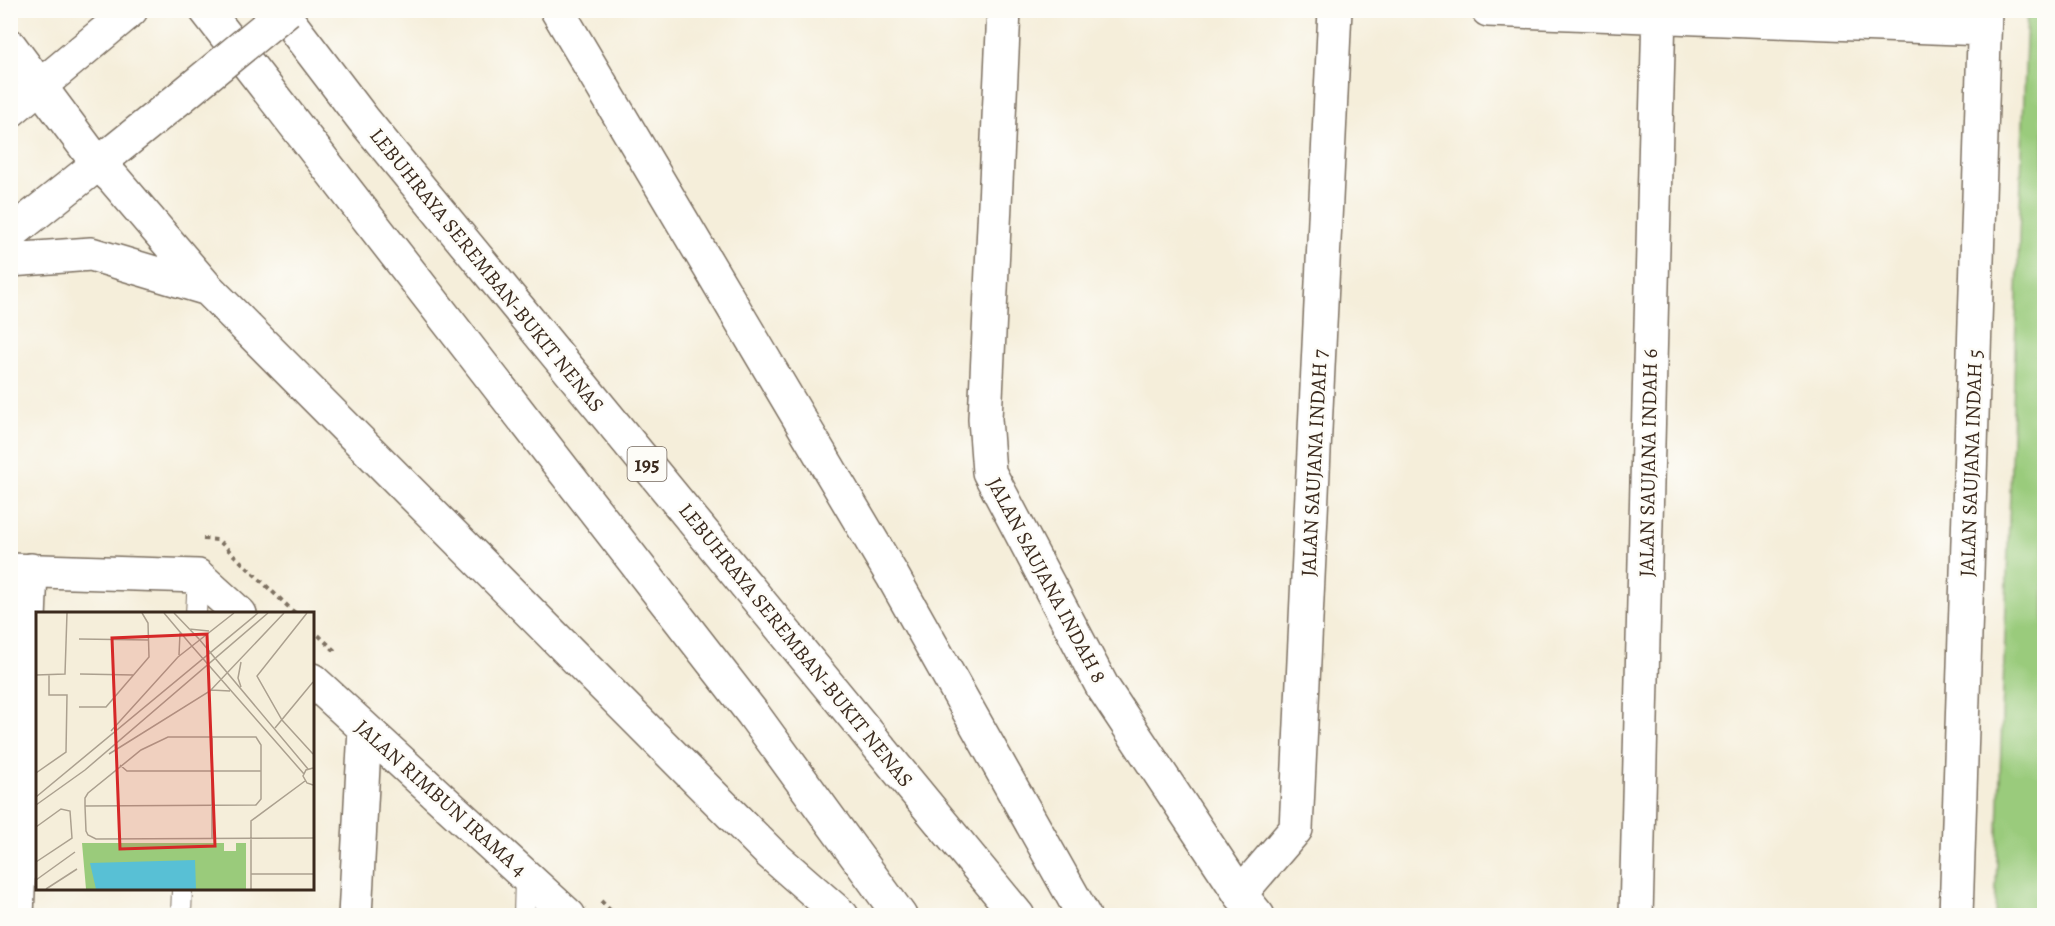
<svg xmlns="http://www.w3.org/2000/svg" width="2055" height="926" viewBox="0 0 2055 926" font-family="Alegreya,serif">
<style>
.green{fill:#9acb7b;stroke:#6a7a4c;stroke-width:1.5}
.lines{fill:none;stroke-linecap:round;stroke-linejoin:round}
.service-casing{stroke:#7c6f60;stroke-width:22}
.minor-casing{stroke:#7c6f60;stroke-width:36}
.tertiary-casing{stroke:#7c6f60;stroke-width:36}
.secondary-casing{stroke:#7c6f60;stroke-width:36}
.trunk-casing{stroke:#7c6f60;stroke-width:36}
.path{stroke:#7c6f60;stroke-width:4;stroke-dasharray:4.5 4.5;stroke-linecap:butt}
.service{stroke:#fff;stroke-width:20}
.minor{stroke:#fff;stroke-width:33}
.tertiary{stroke:#fff;stroke-width:33}
.secondary{stroke:#fff;stroke-width:33}
.trunk{stroke:#fff;stroke-width:33}
.secondary-bridge-casing{stroke:#7c6f60;stroke-width:36;stroke-linecap:butt}
.secondary-bridge{stroke:#fff;stroke-width:33}
.labels{text-anchor:middle;dominant-baseline:central;stroke-width:5;stroke-linejoin:round;paint-order:stroke}
.shield{fill:#fdfcf7;stroke:#75695f;stroke-width:1.5}
.shield-label{font-size:20px;font-weight:bold;fill:#3b2a1e}
.street-label{font-size:21px;fill:#3b2a1e;stroke:#fdfcf7}
.inset-road{fill:none;stroke:#aba08f;stroke-width:1.5}
.view{fill:#d62828;fill-opacity:0.15;stroke:#d62828;stroke-width:3}
.inset-edge{fill:none;stroke:#3b2a1e;stroke-width:3}
</style>
<rect width="100%" height="100%" fill="#fdfcf7"/>
<filter id="ink" filterUnits="userSpaceOnUse"><feTurbulence type="fractalNoise" baseFrequency=".0167" numOctaves="2"/><feDisplacementMap in="SourceGraphic" scale="12" xChannelSelector="R" yChannelSelector="G"/><feConvolveMatrix kernelMatrix="1 2 1 2 8 2 1 2 1" color-interpolation-filters="sRGB"/></filter>
<filter id="wash" filterUnits="userSpaceOnUse"><feTurbulence type="fractalNoise" baseFrequency=".008" numOctaves="4" result="noise"/><feDisplacementMap in="SourceGraphic" scale="24" xChannelSelector="R" yChannelSelector="G"/><feGaussianBlur stdDeviation="1.35" result="paint"/><feColorMatrix in="noise" values="0 0 0 0 0 0 0 0 0 0 0 0 0 0 0 0 0 1.4 0 .05"/><feComposite in="paint" operator="in"/></filter>
<g filter="url(#wash)">
<rect width="100%" height="100%" fill="#f5eeda"/>
<path class="green" d="M2027,11H2044V915L1995,916Z"/>
</g>
<g filter="url(#ink)">
<g class="lines">
<g class="service-casing">
<path id="service" d="M196,614L198,576
M181,916L182,888
M524,916L525,876"/>
</g>
<g class="minor-casing">
<path id="minor" d="M1004,10L985,419L989,472L1102,686L1240,894L1258,916
M1488,10L1984,29
M10,570L198,576L240,614
M312,680L569,916
M1240,894L1296,829L1335,10
M17,916L31,570
M355,916L365,729
M1636,916L1659,10
M1956,916L1985,10"/>
</g>
<g class="tertiary-casing">
<path id="tertiary" d="M10,111L40,86
M10,234L98,164"/>
</g>
<g class="secondary-casing">
<path id="secondary" d="M40,86L131,10
M98,164L181,97"/>
</g>
<g class="trunk-casing">
<path id="trunk" d="M206,10L753,714L900,916
M280,10L363,119L1018,916
M557,10L892,575L1084,916
M10,46L98,164L113,178L208,289L770,853L842,916
M10,260L91,254L208,289"/>
</g>
<path class="path" d="M203,539L218,540L296,614
M312,629L335,651
M601,901L616,916"/>
<use href="#service" class="service"/>
<use href="#minor" class="minor"/>
<use href="#tertiary" class="tertiary"/>
<use href="#secondary" class="secondary"/>
<use href="#trunk" class="trunk"/>
<g class="secondary-bridge-casing">
<path id="secondary-bridge" d="M181,97L287,10"/>
</g>
<use href="#secondary-bridge" class="secondary-bridge"/>
</g>
</g>
<g class="labels">
<rect class="shield" x="627.5" y="447" width="39" height="34" rx="4.5"/>
<g class="shield-label">
<text x="647" y="464">195</text>
</g>
<g class="street-label">
<text transform="translate(487 270) rotate(51)">LEBUHRAYA SEREMBAN-BUKIT NENAS</text>
<text transform="translate(1314 463) rotate(-87)">JALAN SAUJANA INDAH 7</text>
<text transform="translate(1648 463) rotate(-89)">JALAN SAUJANA INDAH 6</text>
<text transform="translate(1971 463) rotate(-88)">JALAN SAUJANA INDAH 5</text>
<text transform="translate(1047 580) rotate(62)">JALAN SAUJANA INDAH 8</text>
<text transform="translate(796 645) rotate(51)">LEBUHRAYA SEREMBAN-BUKIT NENAS</text>
<text transform="translate(441 798) rotate(42)">JALAN RIMBUN IRAMA 4</text>
</g>
</g>
<g transform="translate(36 612)">
<rect width="278" height="278" fill="#f5eeda"/>
<path d="M46,231H188V239H200V231H210V277H50Z" fill="#9acb7b"/>
<path d="M159,248L160,277H60L54,251Z" fill="#58c0d5"/>
<path class="inset-road" d="M128,1L155,33M138,1L163,27M271,1L221,64L246,108L277,142M153,17L173,19M43,27L113,28M163,27L272,157M155,33L268,162M143,43L144,21M44,62L98,63M0,63L29,62L31,1M205,75L202,66L205,50M175,78L194,79M43,95H70L113,45L112,11L106,1M239,116L277,70M75,119L142,45L198,1M73,142L174,79L248,1M84,153L91,159H225M277,156L270,158L267,164L271,171L277,173M0,161L30,140L31,83H13V62M0,185L222,1M0,193L49,158L232,1M49,194L220,193L225,187V133L220,125H132L105,138L52,181L49,186V194L50,219L52,223L60,227L277,226M0,215L25,197L34,199L36,226L0,250M176,226V126M215,262H277M0,268L39,240M10,277L41,257M215,277V209L269,169"/>
<path class="view" d="M171,22L179,234L84,237L76,26Z"/>
<rect width="278" height="278" class="inset-edge"/>
</g>
<rect width="2055" height="926" fill="none" stroke="#fdfcf7" stroke-width="36"/>
</svg>
